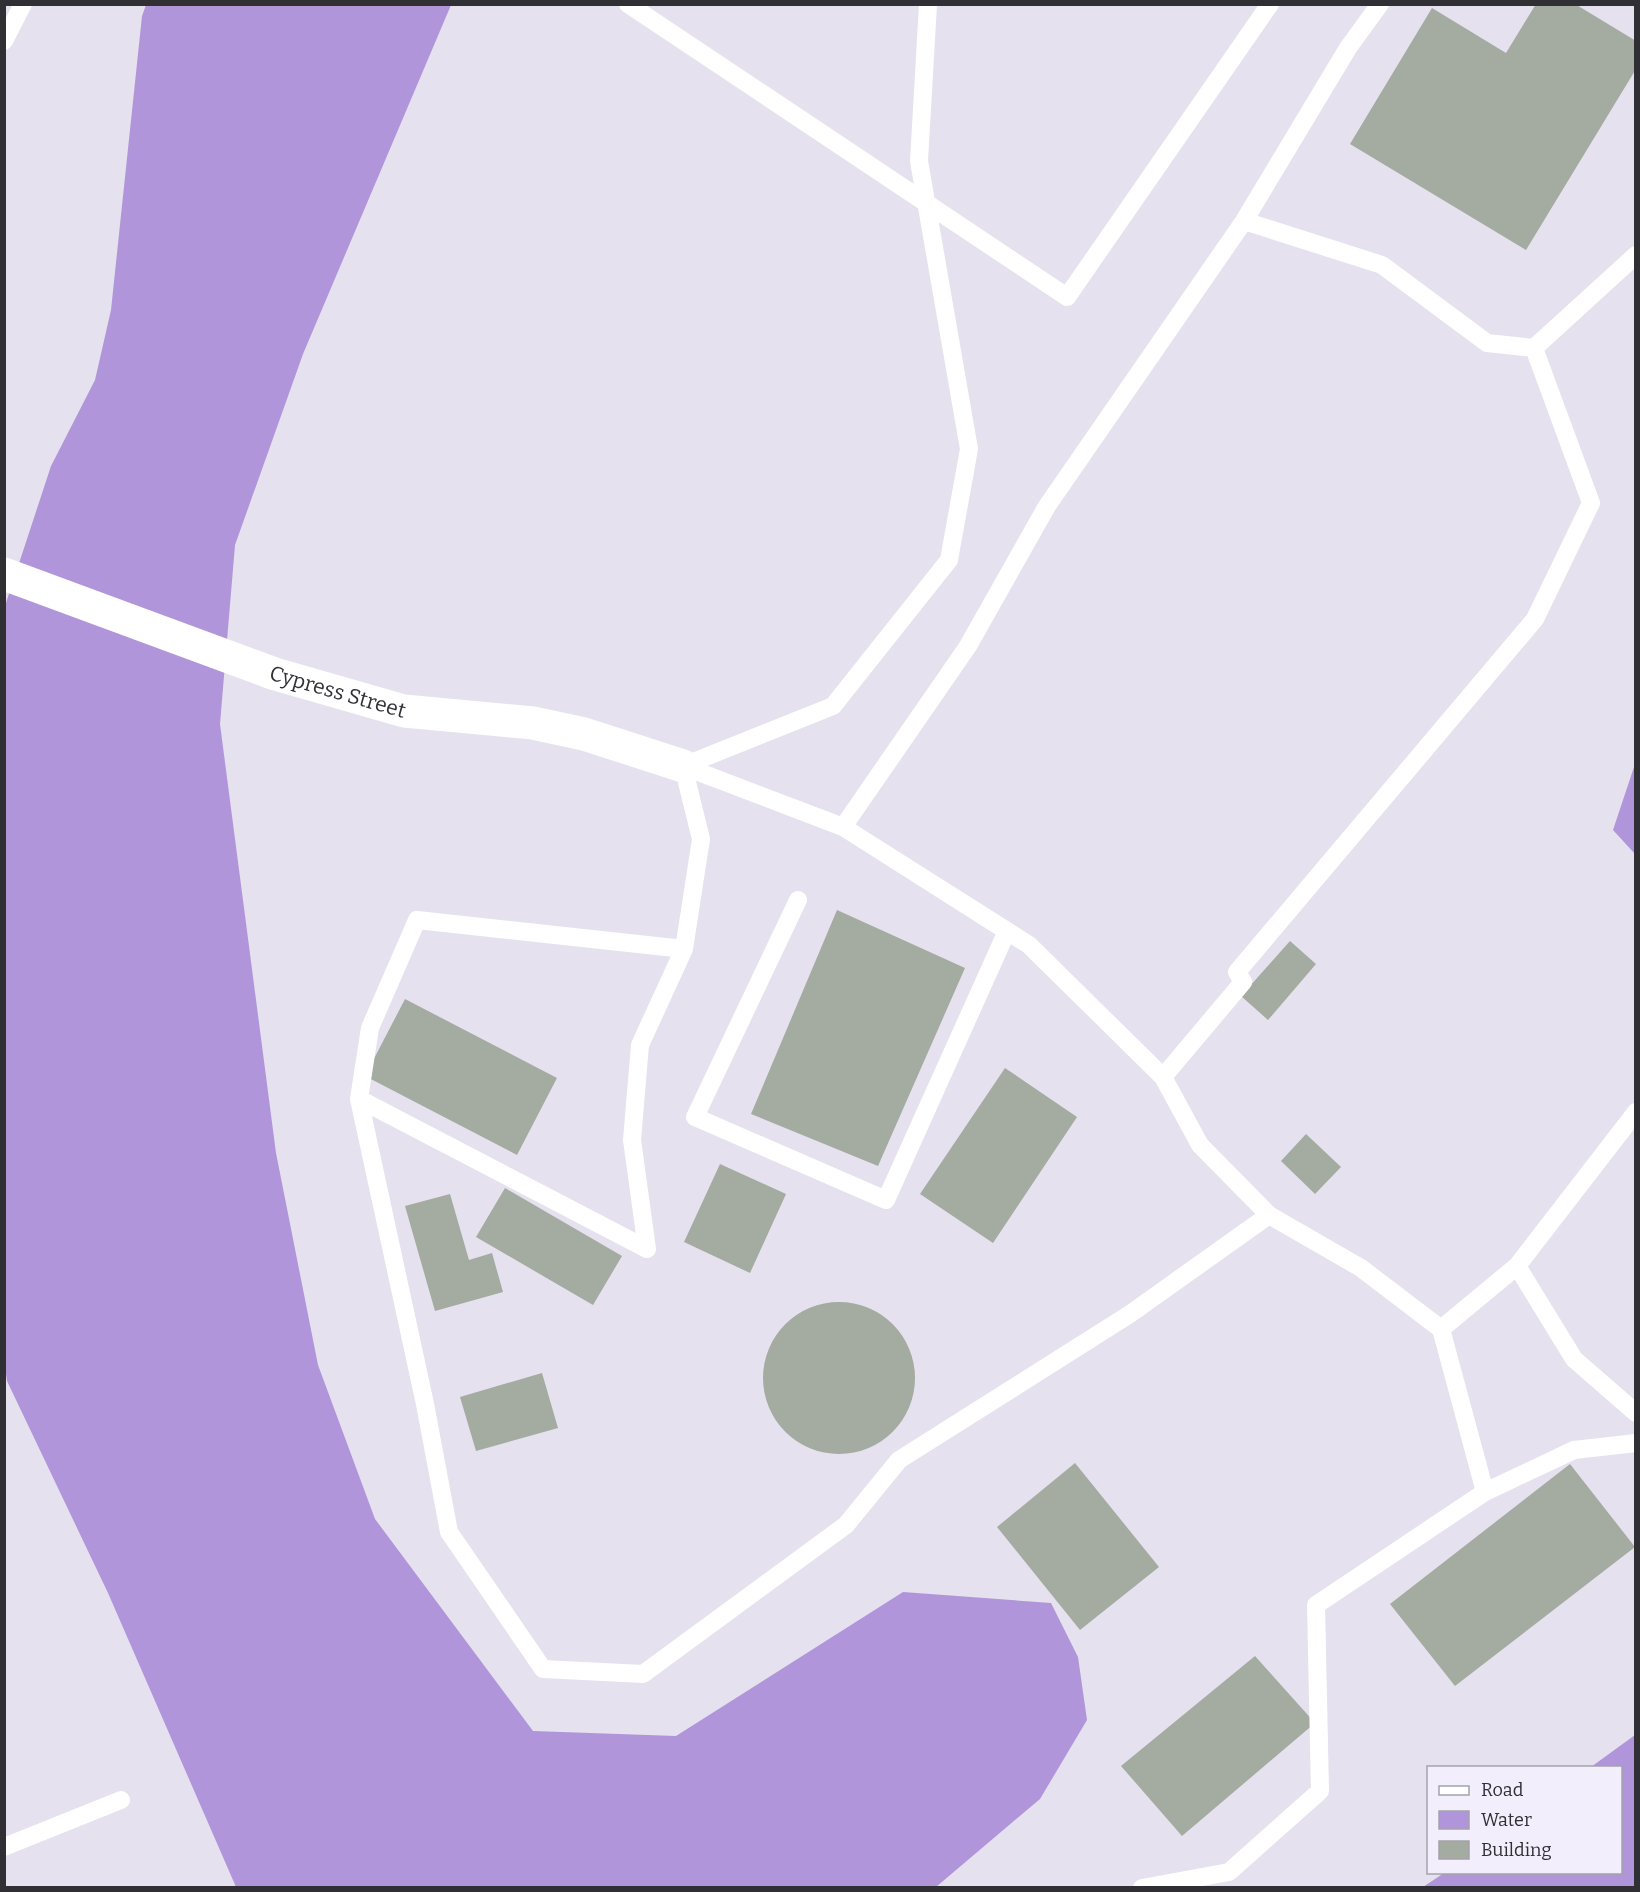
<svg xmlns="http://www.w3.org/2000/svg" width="1640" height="1892" viewBox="0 0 1640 1892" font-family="Bitter,serif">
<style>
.water{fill:#b095da}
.building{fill:#a4aba0}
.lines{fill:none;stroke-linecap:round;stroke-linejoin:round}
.service{stroke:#fff;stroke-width:18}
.minor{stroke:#fff;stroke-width:33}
.labels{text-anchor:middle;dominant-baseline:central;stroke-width:6;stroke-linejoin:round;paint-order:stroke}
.street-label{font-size:21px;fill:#302f34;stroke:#f2eefb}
</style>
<rect width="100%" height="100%" fill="#e5e1ee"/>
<path class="water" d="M146,5H451L303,354L235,545L220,724L276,1153L318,1365L375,1519L533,1731L676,1736L903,1592L1051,1603L1078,1657L1087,1720L1040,1799L936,1887H236L108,1593L7,1381L5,1367L4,609L51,466L95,380L111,310L142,16Z
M1635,764V854L1613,830Z
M1635,1735V1887H1423L1444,1873L1620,1872V1768L1591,1767Z"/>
<path class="building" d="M1536,4H1575L1636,41V69L1526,250L1350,144L1432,8L1506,53Z
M837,910L965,968L878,1166L751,1114Z
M1290,941L1316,964L1268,1020L1241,996Z
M405,999L557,1078L517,1155L365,1076Z
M1005,1068L1077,1117L993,1243L920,1194Z
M1306,1134L1341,1167L1315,1194L1281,1161Z
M720,1164L786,1194L750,1273L684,1242Z
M505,1188L622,1256L593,1305L476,1237Z
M450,1194L469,1260L492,1253L503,1292L435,1311L405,1206Z
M763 1378a76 76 0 1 1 152 0a76 76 0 1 1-152 0Z
M542,1373L558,1428L476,1451L460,1397Z
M1075,1463L1159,1567L1080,1630L997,1527Z
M1570,1464L1635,1547L1455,1686L1390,1604Z
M1255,1656L1315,1723L1182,1836L1121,1766Z"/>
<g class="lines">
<path class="service" d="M628,4L1067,297L1270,4
M4,41L23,4
M1244,221L1382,265L1487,343L1534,348
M683,766L843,827L1029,945L1163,1077L1200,1145L1269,1215L1361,1268L1441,1329L1485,1492L1574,1450L1636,1443
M683,766L833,706L949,560L969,449L919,161L928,4
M843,827L968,646L1047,506L1244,221L1348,48L1380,4
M798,900L695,1117L886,1200L1007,931
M1163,1077L1243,982L1237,972L1535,619L1591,503L1534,348L1636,255
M359,1099L425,1404L449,1532L543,1669L643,1674L846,1525L899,1460L1130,1314L1269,1215
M1636,1112L1517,1266L1574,1359L1636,1413
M647,1249L359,1099L370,1028L417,920L684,949
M647,1249L632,1140L640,1045L684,949L701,839L683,766
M1441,1329L1517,1266
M4,1847L121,1800
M1142,1888L1229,1872L1320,1791L1316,1605L1485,1492"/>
<path class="minor" id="s1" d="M4,574L275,674L404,711L533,723L584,734L683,766"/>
</g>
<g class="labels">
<g class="street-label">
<text stroke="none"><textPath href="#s1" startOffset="354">Cypress Street</textPath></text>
</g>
</g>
<rect width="1640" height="1892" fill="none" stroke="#302f34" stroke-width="12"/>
<rect x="1427" y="1766" width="195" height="108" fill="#f2eefb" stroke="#a4a2ab" stroke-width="1.5"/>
<rect x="1439" y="1786" width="30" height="9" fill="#ffffff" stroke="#a4a2ab" stroke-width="1.5"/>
<text x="1481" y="1796" font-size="18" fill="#302f34">Road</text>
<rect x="1439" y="1811" width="30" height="18" fill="#b095da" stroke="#a4a2ab" stroke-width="1.5"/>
<text x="1481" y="1826" font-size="18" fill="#302f34">Water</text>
<rect x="1439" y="1841" width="30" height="18" fill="#a4aba0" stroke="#a4a2ab" stroke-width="1.5"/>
<text x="1481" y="1856" font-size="18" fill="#302f34">Building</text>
</svg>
